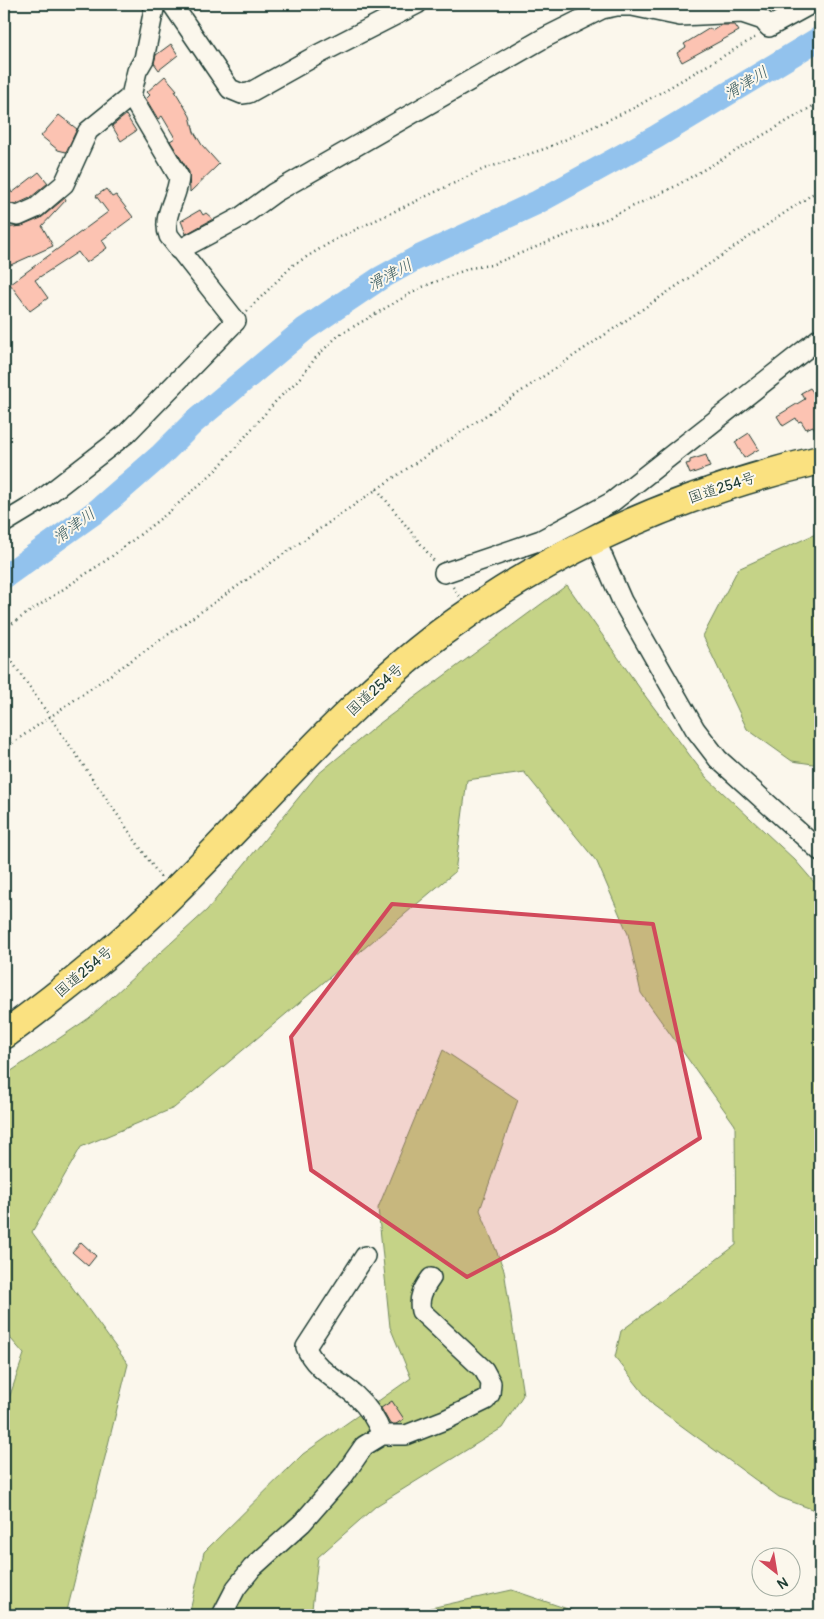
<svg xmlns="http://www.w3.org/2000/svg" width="824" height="1619" viewBox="0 0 824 1619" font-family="Pangolin,'Klee One',sans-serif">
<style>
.green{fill:#c5d387;stroke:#72885e}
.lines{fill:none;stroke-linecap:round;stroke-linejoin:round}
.river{stroke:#92c2ed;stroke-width:24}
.building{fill:#fcc3b2;stroke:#1f3d34}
.minor-casing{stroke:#1f3d34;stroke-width:22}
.highway-casing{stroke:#1f3d34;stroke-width:31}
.path{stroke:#1f3d34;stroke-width:2.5;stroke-dasharray:1 4;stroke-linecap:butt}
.minor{stroke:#fbf7ec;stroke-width:19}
.highway{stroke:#fae180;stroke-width:28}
.marked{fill:#d1495b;fill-opacity:0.2;stroke:#d1495b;stroke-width:4;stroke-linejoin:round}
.labels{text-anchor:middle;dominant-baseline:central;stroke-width:4;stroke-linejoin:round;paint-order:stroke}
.street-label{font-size:15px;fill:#1f3d34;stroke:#fbf7ec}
.water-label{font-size:16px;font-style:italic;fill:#3c5e62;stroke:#fbf7ec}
</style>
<rect width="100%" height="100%" fill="#fbf7ec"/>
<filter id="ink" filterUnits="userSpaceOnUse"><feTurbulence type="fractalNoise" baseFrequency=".02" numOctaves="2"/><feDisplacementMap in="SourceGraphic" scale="10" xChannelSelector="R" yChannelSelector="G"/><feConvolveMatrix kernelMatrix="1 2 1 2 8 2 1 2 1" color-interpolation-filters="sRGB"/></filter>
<g filter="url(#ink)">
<path class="green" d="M820,532V765L792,761L747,729L703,636L738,569Z
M567,585L646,697L706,777L795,860L820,889V1512L779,1497L653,1405L615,1357L621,1331L736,1245L735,1125L641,993L628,934L597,862L524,772L467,780L455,872L174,1108L81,1147L32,1232L128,1364L66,1615H4V1413L24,1354L4,1331V1076L89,1018L207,910L317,775L376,726Z
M443,1050L518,1100L480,1210L504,1270L523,1395L502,1428L376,1506L318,1557L312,1609L324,1615H189L204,1552L303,1454L411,1378L390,1327L378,1208Z
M512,1590L585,1615H399Z"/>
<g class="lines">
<path class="river" d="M4,577L98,510L161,455L194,422L305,329L379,279L415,259L536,203L656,137L820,38"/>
</g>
<path class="building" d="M721,25H735L739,31L682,62L677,53L686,47L684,44L710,28L712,31Z
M171,44L178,55L159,70L154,63L156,55Z
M165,76L177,90L175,91L190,116L194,132L202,145L219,164L190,192L189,172L170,141L175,138L162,116L158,119L146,99L150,95L147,92Z
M59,115L77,129L66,152L58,150L41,136Z
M126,115L136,131L121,141L112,126Z
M39,172L48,183L30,198L17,204H4V178L12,193Z
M106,189L112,197L116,195L133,217L102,240L107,248L86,263L78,252L35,280L48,298L30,311L10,284L108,212L96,196Z
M65,198L66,200L42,226L53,246L4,268V228L22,226L41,218Z
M200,210L203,215L206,213L213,219L186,234L181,221Z
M810,388L815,395L820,392V438L813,426L806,429L801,421L798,422L796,418L783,426L777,416L805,399L801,393Z
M749,433L759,449L744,458L735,442Z
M706,455L710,467L690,474L686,464L690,463V460Z
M81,1242L96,1256L88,1266L72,1252Z
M392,1401L404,1419L396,1424H390L381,1408Z"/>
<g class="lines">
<g class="minor-casing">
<path id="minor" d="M172,4L230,89L242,94L249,93L317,55L417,4
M4,217L9,214L18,216L36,208L64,184L88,131L131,96L137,71L144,59L155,4
M179,250L241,217L274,193L544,38L602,9L617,6H632L680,16L742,13L763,20L769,27L811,4
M4,523L37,503L126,434L236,321L169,236C161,216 178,197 179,177L131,96
M595,539L622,601L695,729L718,759L820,851
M444,573L541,540L612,502L820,338
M365,1256L306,1347C313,1368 340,1382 356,1396C368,1407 377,1421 382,1435H406L447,1419L486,1400L490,1394L491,1383L484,1370L421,1311C418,1298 423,1289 431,1278
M222,1615L236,1588L252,1568L302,1523L344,1475L364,1446L382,1435"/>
</g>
<g class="highway-casing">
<path id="highway" d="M4,1035C63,992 120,946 172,894C261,807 342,707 442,632C555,548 684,492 820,460"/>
</g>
<path class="path" d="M247,311L293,265L338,238L484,169L547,148L634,108L756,37
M377,489L435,562
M453,587L460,597
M4,629L111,557L169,512L217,469L276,401L298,380L318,355L339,335L420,288L470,268L491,265L604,220L674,187L820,102
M4,650L161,878
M4,749L377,489L820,189"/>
<use href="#minor" class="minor"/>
<use href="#highway" class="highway"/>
</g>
</g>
<path class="marked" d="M392,904L653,924L700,1138L554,1231L467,1277L311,1170L291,1037Z"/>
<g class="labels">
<g class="street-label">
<text transform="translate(722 488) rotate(-18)">国道254号</text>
<text transform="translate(375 690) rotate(-42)">国道254号</text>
<text transform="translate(84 972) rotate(-40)">国道254号</text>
</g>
<g class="water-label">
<text transform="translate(746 83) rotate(-31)">滑津川</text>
<text transform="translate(390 275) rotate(-28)">滑津川</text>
<text transform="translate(74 526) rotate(-36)">滑津川</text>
</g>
</g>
<rect width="824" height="1619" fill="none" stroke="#fbf7ec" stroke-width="20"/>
<rect x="10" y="10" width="804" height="1599" fill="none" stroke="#1f3d34" stroke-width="2" filter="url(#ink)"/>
<g transform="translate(776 1572) rotate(149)"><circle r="24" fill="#fbf7ec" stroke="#a3ada2"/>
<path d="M0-4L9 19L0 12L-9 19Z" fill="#d1495b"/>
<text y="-8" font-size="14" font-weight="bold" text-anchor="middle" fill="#1f3d34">N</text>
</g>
</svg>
